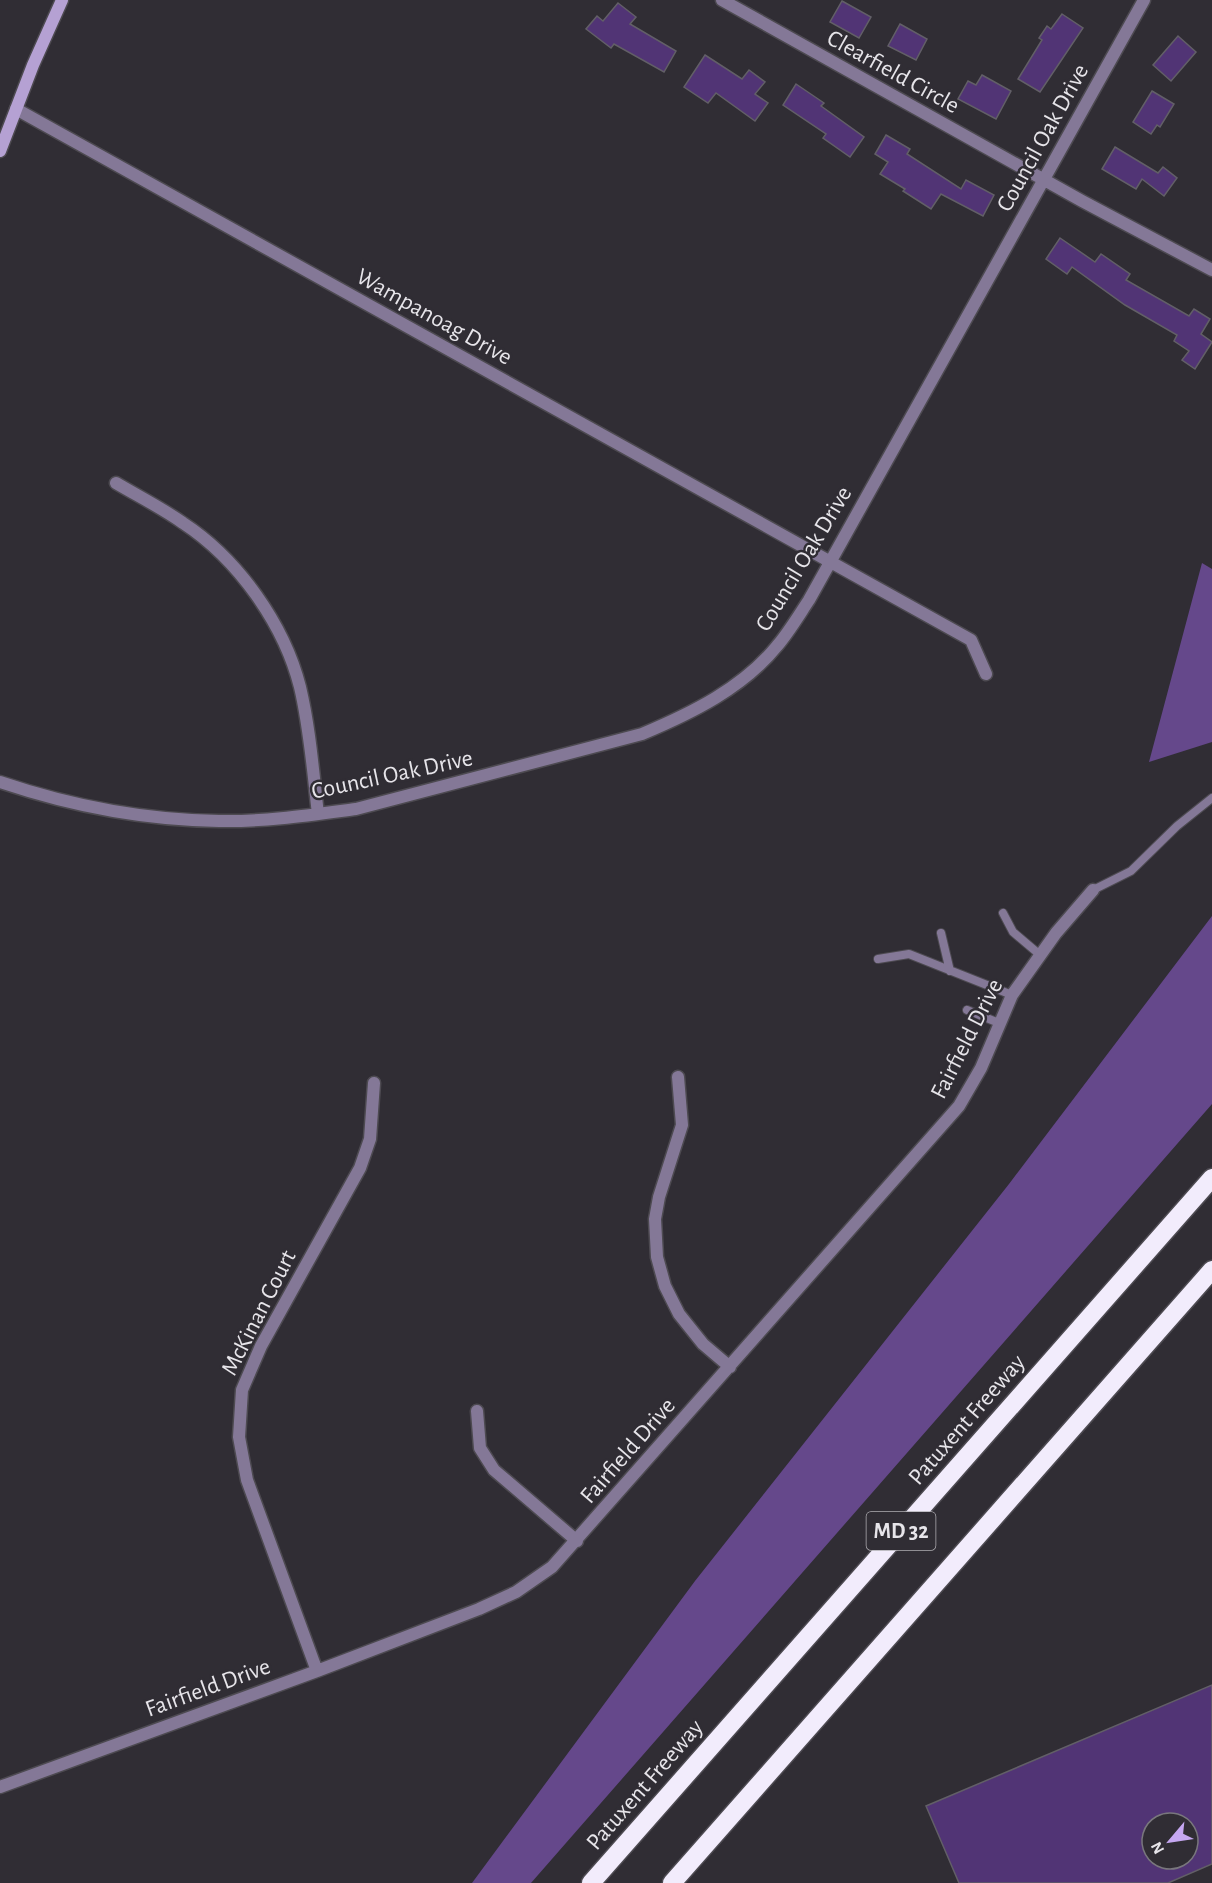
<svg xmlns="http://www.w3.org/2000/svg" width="1212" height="1883" viewBox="0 0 1212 1883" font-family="'Alegreya Sans',sans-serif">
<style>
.forest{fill:#65488b}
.building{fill:#513475;stroke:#625f67;stroke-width:1.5;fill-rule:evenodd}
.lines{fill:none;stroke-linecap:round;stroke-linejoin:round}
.lane-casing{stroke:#4d4a51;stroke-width:10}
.street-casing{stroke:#4d4a51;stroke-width:15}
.secondary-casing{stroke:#4d4a51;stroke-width:15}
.highway-casing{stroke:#4d4a51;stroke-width:21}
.lane{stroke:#847897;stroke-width:8}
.street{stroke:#847897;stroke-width:12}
.secondary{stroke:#b5a1d3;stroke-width:12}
.highway{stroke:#f2ecfc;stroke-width:18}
.labels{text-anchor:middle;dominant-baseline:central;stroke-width:5;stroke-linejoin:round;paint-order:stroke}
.shield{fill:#302d34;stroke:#b0aeb3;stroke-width:1.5}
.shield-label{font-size:22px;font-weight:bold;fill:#e7e5ea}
.street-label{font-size:24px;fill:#e7e5ea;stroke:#302d34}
</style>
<rect width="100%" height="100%" fill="#302d34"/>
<path class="forest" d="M1202,563L1212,569V742L1149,762Z
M1212,916V1104L531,1883H472L695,1581L1009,1184Z"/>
<path class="building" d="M842,1L871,17L859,38L830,22Z
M618,3L636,17L630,24L676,51L664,72L614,44L611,48L586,29L597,16L603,21Z
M1062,14L1083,28L1040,92L1018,79L1042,40L1039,38L1047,26L1051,29Z
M900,24L927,39L916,60L888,46Z
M1178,36L1196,52L1171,81L1153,65Z
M705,55L742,79L749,70L765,82L755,94L768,103L755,121L716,93L708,103L684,87Z
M982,75L1011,91L996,119L958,99L968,81L976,85Z
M796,84L824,103L821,106L864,137L850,157L823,138L826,134L783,105Z
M1152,91L1174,104L1160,127L1157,125L1151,134L1133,122Z
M886,135L910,149L907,154L961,189L966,180L994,195L983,216L941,194L931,209L903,191L905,189L880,174L888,162L875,154Z
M1115,147L1158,173L1163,167L1177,178L1164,196L1142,179L1136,189L1102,169Z
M1060,238L1095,262L1101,254L1130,274L1126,280L1189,316L1194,309L1210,319L1201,334L1212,342L1195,369L1182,360L1189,351L1174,341L1177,335L1125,305L1072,267L1067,274L1046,259Z
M1212,1685V1864L1168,1883H959L926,1806ZM1152,1823H1188V1859H1152Z"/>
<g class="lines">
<g class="lane-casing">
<path id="lane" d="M1093,890L1131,871L1177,826L1212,798
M1003,913L1013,932L1039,954
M941,933L950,971
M878,959L909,954L1012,995
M967,1010L999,1023"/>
</g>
<g class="street-casing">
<path id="street" d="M722,0L1082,201L1212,270
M16,109L971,640L986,674
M116,483C138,496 162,508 183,523C238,559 284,624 300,687C310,729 313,772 318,814
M0,782C71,806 145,820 219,821C265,822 311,815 356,809L642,734C692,713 743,688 777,646C789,632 799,615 809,600L1144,0
M678,1077L682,1125L659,1197L655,1219L657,1257L665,1286L679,1314L703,1344L730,1367
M477,1411L480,1448L494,1470L577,1541
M317,1671L247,1480L239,1437L242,1390L261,1346L360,1168L370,1139L374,1083
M0,1787L317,1671L479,1609L516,1592L552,1567L959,1106L981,1068L1012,995L1056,933L1093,890"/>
</g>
<g class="secondary-casing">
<path id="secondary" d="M0,151L33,65L62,0"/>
</g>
<g class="highway-casing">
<path id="highway" d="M591,1883L1212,1178
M672,1883L1212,1270"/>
</g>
<use href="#lane" class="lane"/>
<use href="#street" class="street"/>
<use href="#secondary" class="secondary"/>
<use href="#highway" class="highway"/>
</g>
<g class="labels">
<rect class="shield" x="866.5" y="1512" width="69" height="38" rx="4.5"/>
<g class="shield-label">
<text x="901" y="1531">MD 32</text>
</g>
<g class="street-label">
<text transform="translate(893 72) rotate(29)">Clearfield Circle</text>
<text transform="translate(1043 138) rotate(-61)">Council Oak Drive</text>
<text transform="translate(434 317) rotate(29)">Wampanoag Drive</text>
<text transform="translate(804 559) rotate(-59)">Council Oak Drive</text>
<text transform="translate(392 775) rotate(-12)">Council Oak Drive</text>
<text transform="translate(967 1039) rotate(-63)">Fairfield Drive</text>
<text transform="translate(259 1313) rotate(-63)">McKinan Court</text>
<text transform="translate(967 1420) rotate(-49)">Patuxent Freeway</text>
<text transform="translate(628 1451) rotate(-49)">Fairfield Drive</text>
<text transform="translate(208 1688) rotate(-20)">Fairfield Drive</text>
<text transform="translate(645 1785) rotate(-49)">Patuxent Freeway</text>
</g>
</g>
<g transform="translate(1170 1841) rotate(241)"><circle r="28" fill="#302d34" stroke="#79777d" stroke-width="1.5"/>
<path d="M0-4.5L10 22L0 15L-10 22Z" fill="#c5a7f1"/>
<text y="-9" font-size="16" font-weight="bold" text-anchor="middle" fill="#e7e5ea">N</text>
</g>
</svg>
